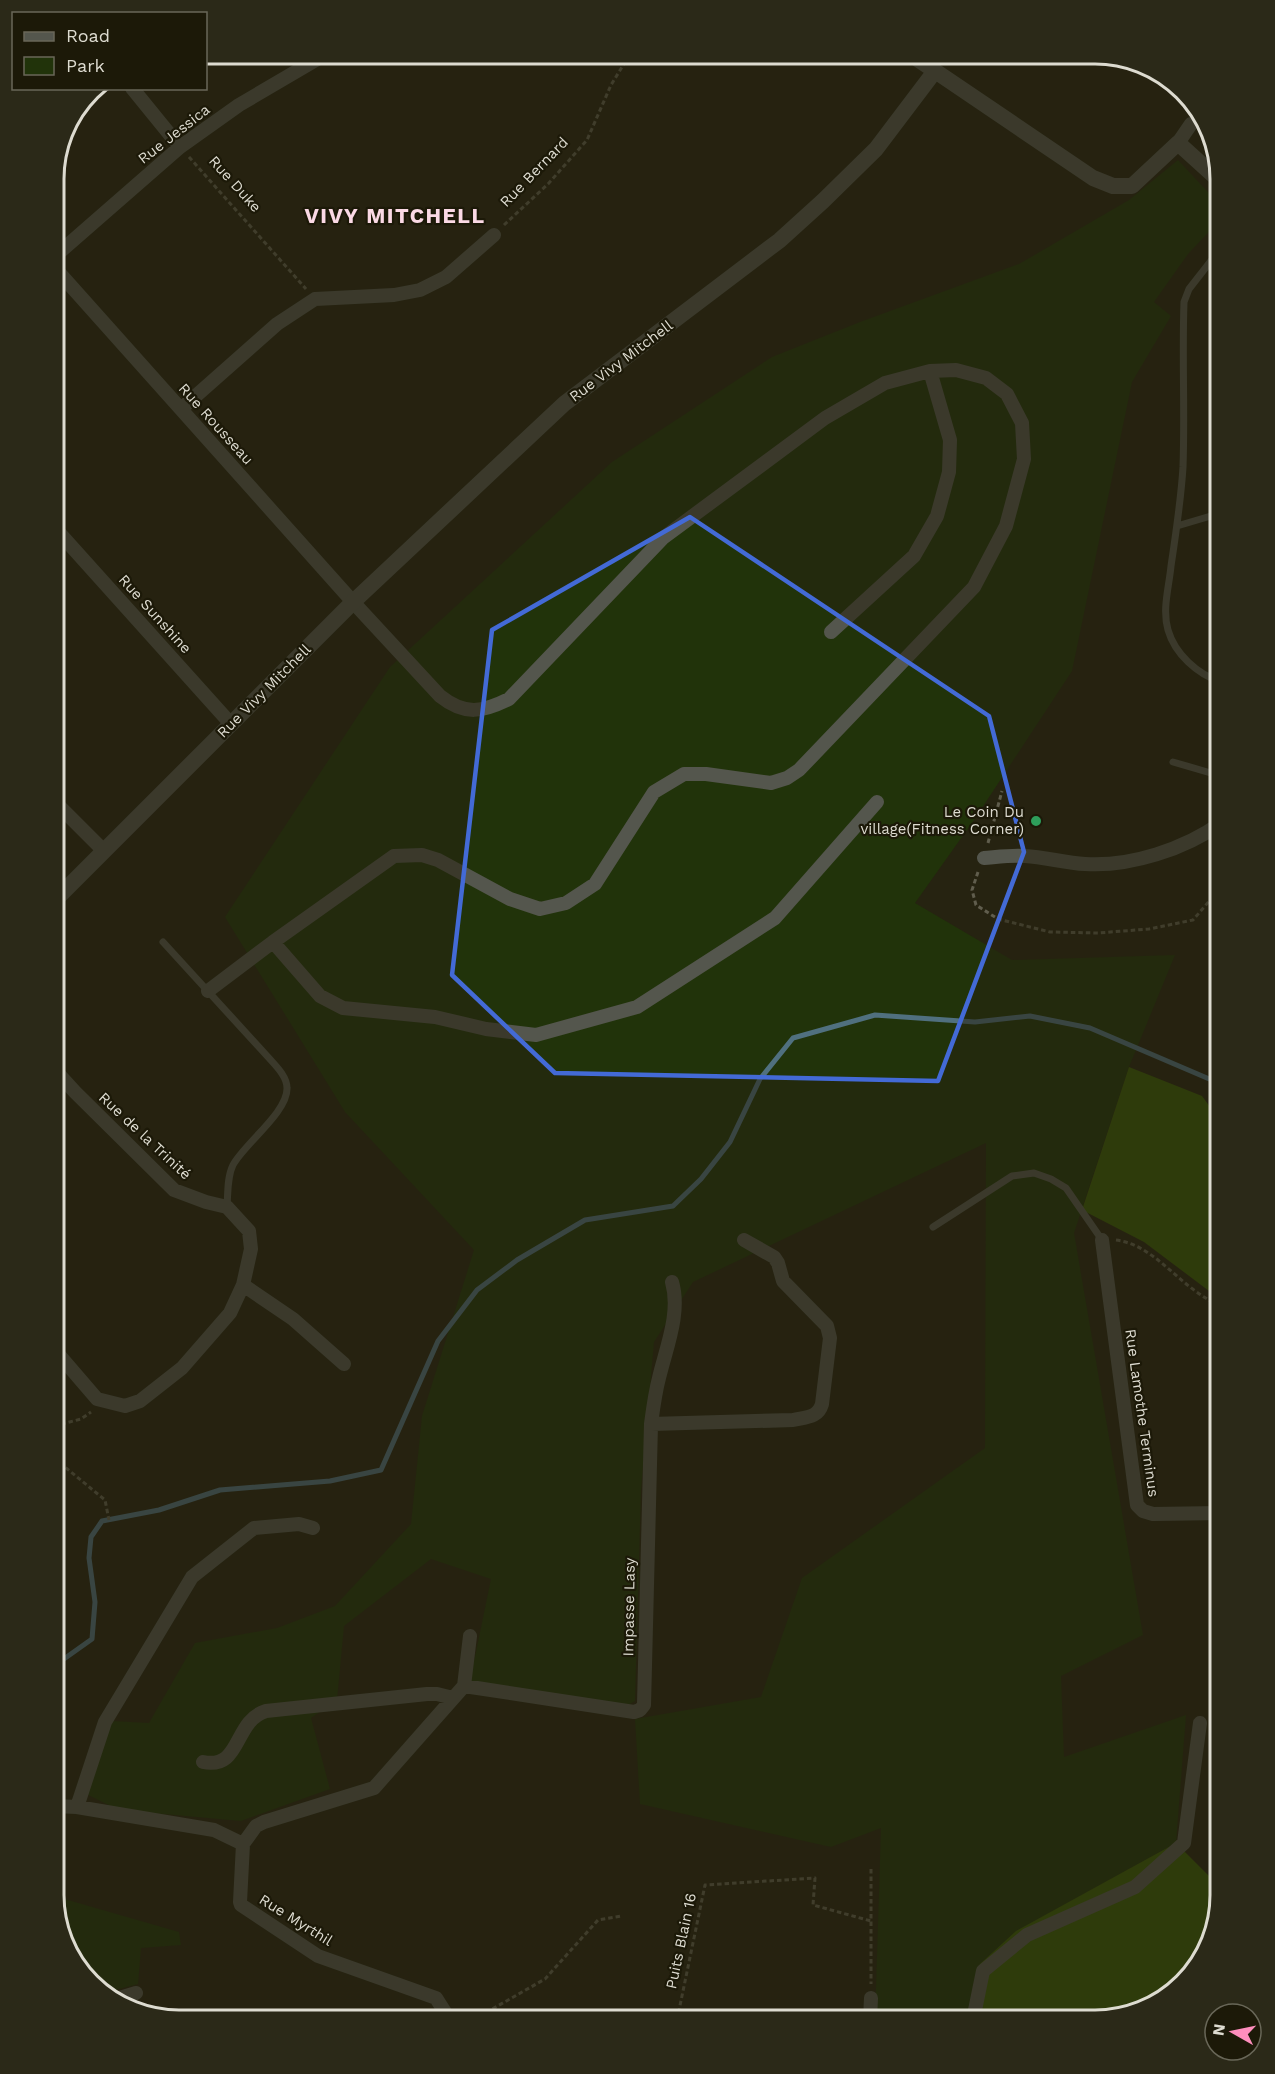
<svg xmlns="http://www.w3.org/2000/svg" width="1275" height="2074" viewBox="0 0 1275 2074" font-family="'Work Sans',sans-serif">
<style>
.green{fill:#21330a}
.forest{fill:#395905}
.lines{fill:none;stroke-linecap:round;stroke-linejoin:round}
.stream{stroke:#50707f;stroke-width:5}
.path{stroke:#605d4d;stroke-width:3;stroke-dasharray:4.5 3;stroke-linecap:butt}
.service{stroke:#54564d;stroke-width:7}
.minor{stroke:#54564d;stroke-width:14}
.tertiary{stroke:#54564d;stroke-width:16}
.marked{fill:none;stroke:#436ad6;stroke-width:4.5;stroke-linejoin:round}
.leisure-dot{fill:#2e9e5b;stroke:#1c1908;stroke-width:2}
.labels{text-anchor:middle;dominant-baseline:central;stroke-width:4.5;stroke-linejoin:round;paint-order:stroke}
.street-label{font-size:15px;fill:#dddbd0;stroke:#1c1908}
.poi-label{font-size:15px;fill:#dddbd0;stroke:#1c1908;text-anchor:end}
.district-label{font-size:21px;font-weight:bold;letter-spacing:1.5px;fill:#fbd9e5;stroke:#1c1908}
.rim{fill:none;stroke:#dddbd0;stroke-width:3}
</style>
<rect width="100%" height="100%" fill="#262311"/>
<path class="green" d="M1178,160L1221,206V219L1188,254L1154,302L1171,316L1132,382L1072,671L974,820L915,903L1012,960L1175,955L1129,1067L1074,1233L1143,1635L1061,1676L1064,1757L1186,1715L1176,1843L1016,1932L967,2020H875L881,1828L831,1847L640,1804L635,1719L761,1697L802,1578L985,1448L986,1143L693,1282L654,1342L641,1490L635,1701L626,1706L470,1681L491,1579L431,1559L344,1626L337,1700L311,1718L330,1789L241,1821L119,1810L86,1794L112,1721L149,1723L195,1643L277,1628L335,1606L411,1524L422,1416L474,1250L345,1112L225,917L390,667L612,462L772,357L860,322L1019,264L1129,200Z
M1221,1752V1876L1212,1878Z
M54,1896L179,1932L181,1945L141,1948L138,1984L104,1993L67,1951Z"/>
<path class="forest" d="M1129,1067L1202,1096L1221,1122V1300L1144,1242L1082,1210Z
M1176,1843L1211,1878L1221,1876V1895L1204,1958L1152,2007L1096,2020H967L980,1964L1016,1931Z"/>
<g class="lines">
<path class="stream" d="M54,1666L92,1639L95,1602L89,1558L91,1537L102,1521L159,1510L220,1490L330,1481L381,1470L438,1341L477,1290L517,1260L585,1220L673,1206L701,1179L730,1142L760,1079L793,1038L875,1015L975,1022L1030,1016L1090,1028L1221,1084"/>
<path class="path" d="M189,157L306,289
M504,225L548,184L587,140L611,85L630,54
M988,843L1002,791
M978,872L972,890L976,905L998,919L1050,932L1098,933L1149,929L1193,920L1211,899L1221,867
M1116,1240C1146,1244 1167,1269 1190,1287C1200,1295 1211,1301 1221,1309
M54,1426L81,1419L91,1412
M54,1458L105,1500L109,1520
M871,1869V1984
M473,2020L545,1979L598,1920L622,1916
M677,2020L705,1885L815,1878L813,1905L871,1921"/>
<path class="service" d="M1177,526L1221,513
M1221,682C1197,674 1175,654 1168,630C1162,609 1169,587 1171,566C1176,533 1181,500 1183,467C1185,412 1182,357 1184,302L1189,289L1221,248
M1173,762L1221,776
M163,942L268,1057C275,1065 287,1076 287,1088C288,1112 244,1144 233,1165C227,1177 228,1193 227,1207
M933,1227L1012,1176L1034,1173L1051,1179L1066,1188L1102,1240"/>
<path class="minor" d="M132,88L180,147
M1198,114L1199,113
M1178,143L1191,124
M54,257L180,147L239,105L326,54
M54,267L353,602L440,696C465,716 483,712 509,699L663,538L825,418L885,383L930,371L956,370L986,378L1007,394L1022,423L1024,459L1006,526L974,587L799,770L787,778L771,783L706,774H684L654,792L595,884L566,903L540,909L510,899L438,860L422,855L394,856L273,942L320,996L343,1008L435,1017L486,1029L536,1035L637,1007L775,918L877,802
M181,409L277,324L315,299L394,295L420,290L446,277L494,235
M54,527L231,724
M831,632L914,556L937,516L949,472L950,440L930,371
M54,801L104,851
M984,858C997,857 1012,855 1025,856C1045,857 1065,863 1085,864C1130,867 1185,849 1221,823
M208,991L273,942
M1102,1240L1137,1505L1143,1511L1153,1514L1221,1513
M243,1285L293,1319L344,1364
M54,1349L97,1399L125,1406L140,1401L182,1368L230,1313L243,1285L251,1249L249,1231L227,1207L206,1202L174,1190L75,1092L54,1069
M651,1424C653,1409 655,1393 659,1378C666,1348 681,1313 672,1282
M464,1686L470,1636
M203,1762C242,1770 233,1721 266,1711L427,1694H437L453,1698
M54,1806L77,1807L214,1830L243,1844
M77,1807L105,1722L192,1577L254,1528L299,1524L313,1528
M243,1844L256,1826L264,1822L374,1788L464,1686L634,1712L640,1710L644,1705L651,1424L793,1420C806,1417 818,1418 822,1404L830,1338L827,1326L783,1281L778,1263L774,1257L744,1240
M243,1844L240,1902L241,1905L318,1956L436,1998L450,2020
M113,2000L136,1993
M870,2020L871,1998
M973,2020L983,1971L1027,1935L1135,1887L1184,1843L1200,1723"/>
<path class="tertiary" d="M910,54L1093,178L1113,186H1132L1178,143L1221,182
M54,901L353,602L565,403L780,240L823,201L876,149L935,71"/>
</g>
<path d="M0 0H1275V2074H0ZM690,517L989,716L1024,852L938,1081L555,1073L452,975L492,630Z" fill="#262311" fill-opacity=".55" fill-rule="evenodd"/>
<path class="marked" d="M690,517L989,716L1024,852L938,1081L555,1073L452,975L492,630Z"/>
<circle class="leisure-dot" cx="1036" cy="821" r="6"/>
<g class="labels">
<g class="street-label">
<text transform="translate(174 134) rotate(-38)">Rue Jessica</text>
<text transform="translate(534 172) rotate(-46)">Rue Bernard</text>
<text transform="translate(235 184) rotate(48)">Rue Duke</text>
<text transform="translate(621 361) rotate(-37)">Rue Vivy Mitchell</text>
<text transform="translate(216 424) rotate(48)">Rue Rousseau</text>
<text transform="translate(155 614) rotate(48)">Rue Sunshine</text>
<text transform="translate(264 691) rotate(-45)">Rue Vivy Mitchell</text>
<text transform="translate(145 1136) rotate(43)">Rue de la Trinité</text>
<text transform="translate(1142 1413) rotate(82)">Rue Lamothe Terminus</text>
<text transform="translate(629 1607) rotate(-89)">Impasse Lasy</text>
<text transform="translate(296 1920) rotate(32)">Rue Myrthil</text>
<text transform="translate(681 1941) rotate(-78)">Puits Blain 16</text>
</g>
<g class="poi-label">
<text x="1024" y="812">Le Coin Du<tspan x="1024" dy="17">village(Fitness Corner)</tspan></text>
</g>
<g class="district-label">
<text x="395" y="215">VIVY MITCHELL</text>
</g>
</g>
<path d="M0 0H1275V2074H0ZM179 64H1095A115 115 0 0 1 1210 179V1895A115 115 0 0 1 1095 2010H179A115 115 0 0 1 64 1895V179A115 115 0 0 1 179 64Z" fill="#2b2918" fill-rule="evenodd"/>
<path class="rim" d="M179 64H1095A115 115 0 0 1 1210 179V1895A115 115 0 0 1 1095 2010H179A115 115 0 0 1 64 1895V179A115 115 0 0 1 179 64Z"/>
<rect x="12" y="12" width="195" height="78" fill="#1c1908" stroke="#696758" stroke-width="1.5"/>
<rect x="24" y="32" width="30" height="9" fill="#54564d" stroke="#696758" stroke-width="1.5"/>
<text x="66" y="42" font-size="18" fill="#dddbd0">Road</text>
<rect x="24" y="57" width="30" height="18" fill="#21330a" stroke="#696758" stroke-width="1.5"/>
<text x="66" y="72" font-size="18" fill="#dddbd0">Park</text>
<g transform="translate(1233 2032) rotate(279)"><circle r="28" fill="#1c1908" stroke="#696758" stroke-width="1.5"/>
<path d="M0-4.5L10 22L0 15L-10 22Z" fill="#fe8ebd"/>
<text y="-9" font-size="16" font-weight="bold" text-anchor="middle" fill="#dddbd0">N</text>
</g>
</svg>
